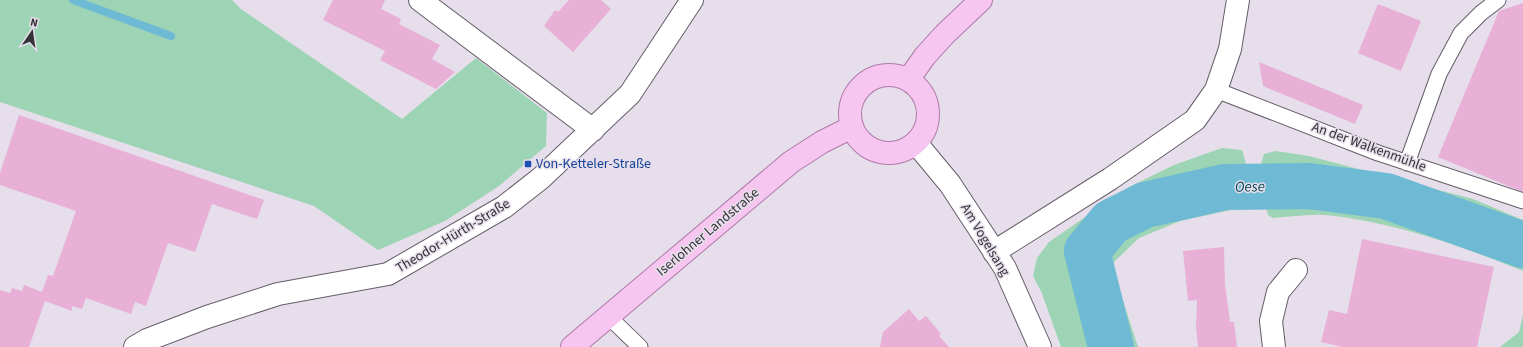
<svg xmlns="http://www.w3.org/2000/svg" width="1523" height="347" viewBox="0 0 1523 347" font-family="'Source Sans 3',sans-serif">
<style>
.green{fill:#9dd4b5}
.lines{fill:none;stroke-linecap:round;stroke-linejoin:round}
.stream{stroke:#6eb9d4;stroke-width:8}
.river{stroke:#6eb9d4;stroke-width:46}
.building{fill:#e8afd7}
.lane-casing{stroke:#655e69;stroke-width:17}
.street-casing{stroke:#655e69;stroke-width:24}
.primary-casing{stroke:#af7aa9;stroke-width:24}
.lane{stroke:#fff;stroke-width:15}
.street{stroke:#fff;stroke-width:22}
.primary{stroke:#f6c6f1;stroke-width:22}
.transit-dot{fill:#1a4fb4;stroke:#e6deea;stroke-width:1.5}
.labels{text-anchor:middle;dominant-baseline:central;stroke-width:3;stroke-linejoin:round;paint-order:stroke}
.street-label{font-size:14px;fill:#353237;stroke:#e6deea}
.transit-label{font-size:14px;fill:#164399;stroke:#e6deea;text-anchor:start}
.water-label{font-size:15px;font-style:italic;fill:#03485b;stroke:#e6deea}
</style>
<rect width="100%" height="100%" fill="#e6deea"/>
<path class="green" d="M0,0H232L241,9L402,119L476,58L547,113L546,146L499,186L445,221L378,250L314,206L0,102Z
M1222,148L1242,150L1248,170L1249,206L1180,221L1139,238L1114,262L1113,270L1138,347H1061L1041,291L1033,276L1037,258L1049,242L1129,187L1174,165Z
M1276,151L1309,156L1473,199L1523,220V228C1463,204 1401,182 1337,174C1312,171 1286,173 1261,172V164L1264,154Z
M1326,200C1353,204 1381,209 1407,217C1446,228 1485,243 1523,257V271C1462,246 1390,221 1325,215C1308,214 1290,217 1273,218L1268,215L1266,206L1267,202Z
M1523,315V347H1500L1519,332Z"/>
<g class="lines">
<path class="stream" d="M73,0L171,36"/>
<path class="river" d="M1111,347L1087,251L1111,222L1145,205L1225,187L1309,186L1386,196L1523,245"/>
</g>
<path class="building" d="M333,0H385L381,9L401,19L399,24L440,45L432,59L455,72L436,89L380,60L385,51L323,20Z
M569,0H601L611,9L573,52L544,26L555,10L558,12Z
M1523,3V192L1438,157L1499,11Z
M1378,4L1421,21L1401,71L1358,53Z
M1259,62L1363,105L1355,124L1263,86Z
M19,115L264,200L257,219L212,204L195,252L168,243L146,306L135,302L131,314L86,298L82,309L72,306V311L45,301L29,347H0V290L10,293L12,288L22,291L24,285L42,292L48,275L53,276L76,211L0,185V173Z
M1362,239L1494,267L1477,347H1342L1321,342L1329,310L1347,314Z
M1224,247L1225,284L1230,322H1234L1237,347H1198L1196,327L1197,300L1188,301L1183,251Z
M909,309L919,321L926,316L941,334L939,336L949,347H880L883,332Z"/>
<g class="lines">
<g class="lane-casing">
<path id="lane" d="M1216,90L1378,153L1523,201
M1407,163L1439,74L1461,33L1481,13L1498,0
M608,316L640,347"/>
</g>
<g class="street-casing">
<path id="street" d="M420,0L593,130
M916,143L950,184L1005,268L1040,347
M994,252L1110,179L1195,120L1216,90L1230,49L1238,0
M135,347L147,340L207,317L278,294L388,274L504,207L541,178L630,94L692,0
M1274,347L1271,321L1278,292L1296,270"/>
</g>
<g class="primary-casing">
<path id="primary" d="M850 114a39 39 0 1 1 78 0a39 39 0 1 1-78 0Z
M908,80L925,56L945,34L981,0
M572,347L791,162L822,142L852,127"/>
</g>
<use href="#lane" class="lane"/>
<use href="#street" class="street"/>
<use href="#primary" class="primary"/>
</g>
<rect class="transit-dot" x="524" y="160" width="8" height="8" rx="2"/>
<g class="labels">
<g class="street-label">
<text transform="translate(1369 147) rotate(20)">An der Walkenmühle</text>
<text transform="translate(708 232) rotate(-40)">Iserlohner Landstraße</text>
<text transform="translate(453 236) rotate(-31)">Theodor-Hürth-Straße</text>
<text transform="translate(985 240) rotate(59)">Am Vogelsang</text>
</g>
<g class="transit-label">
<text x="536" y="164">Von-Ketteler-Straße</text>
</g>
<g class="water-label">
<text transform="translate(1250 187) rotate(-1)">Oese</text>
</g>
</g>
<g transform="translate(32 32) rotate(13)" stroke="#e6deea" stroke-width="3" paint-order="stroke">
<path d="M0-3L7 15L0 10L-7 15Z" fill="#353237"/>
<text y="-6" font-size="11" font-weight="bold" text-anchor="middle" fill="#353237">N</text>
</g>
</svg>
